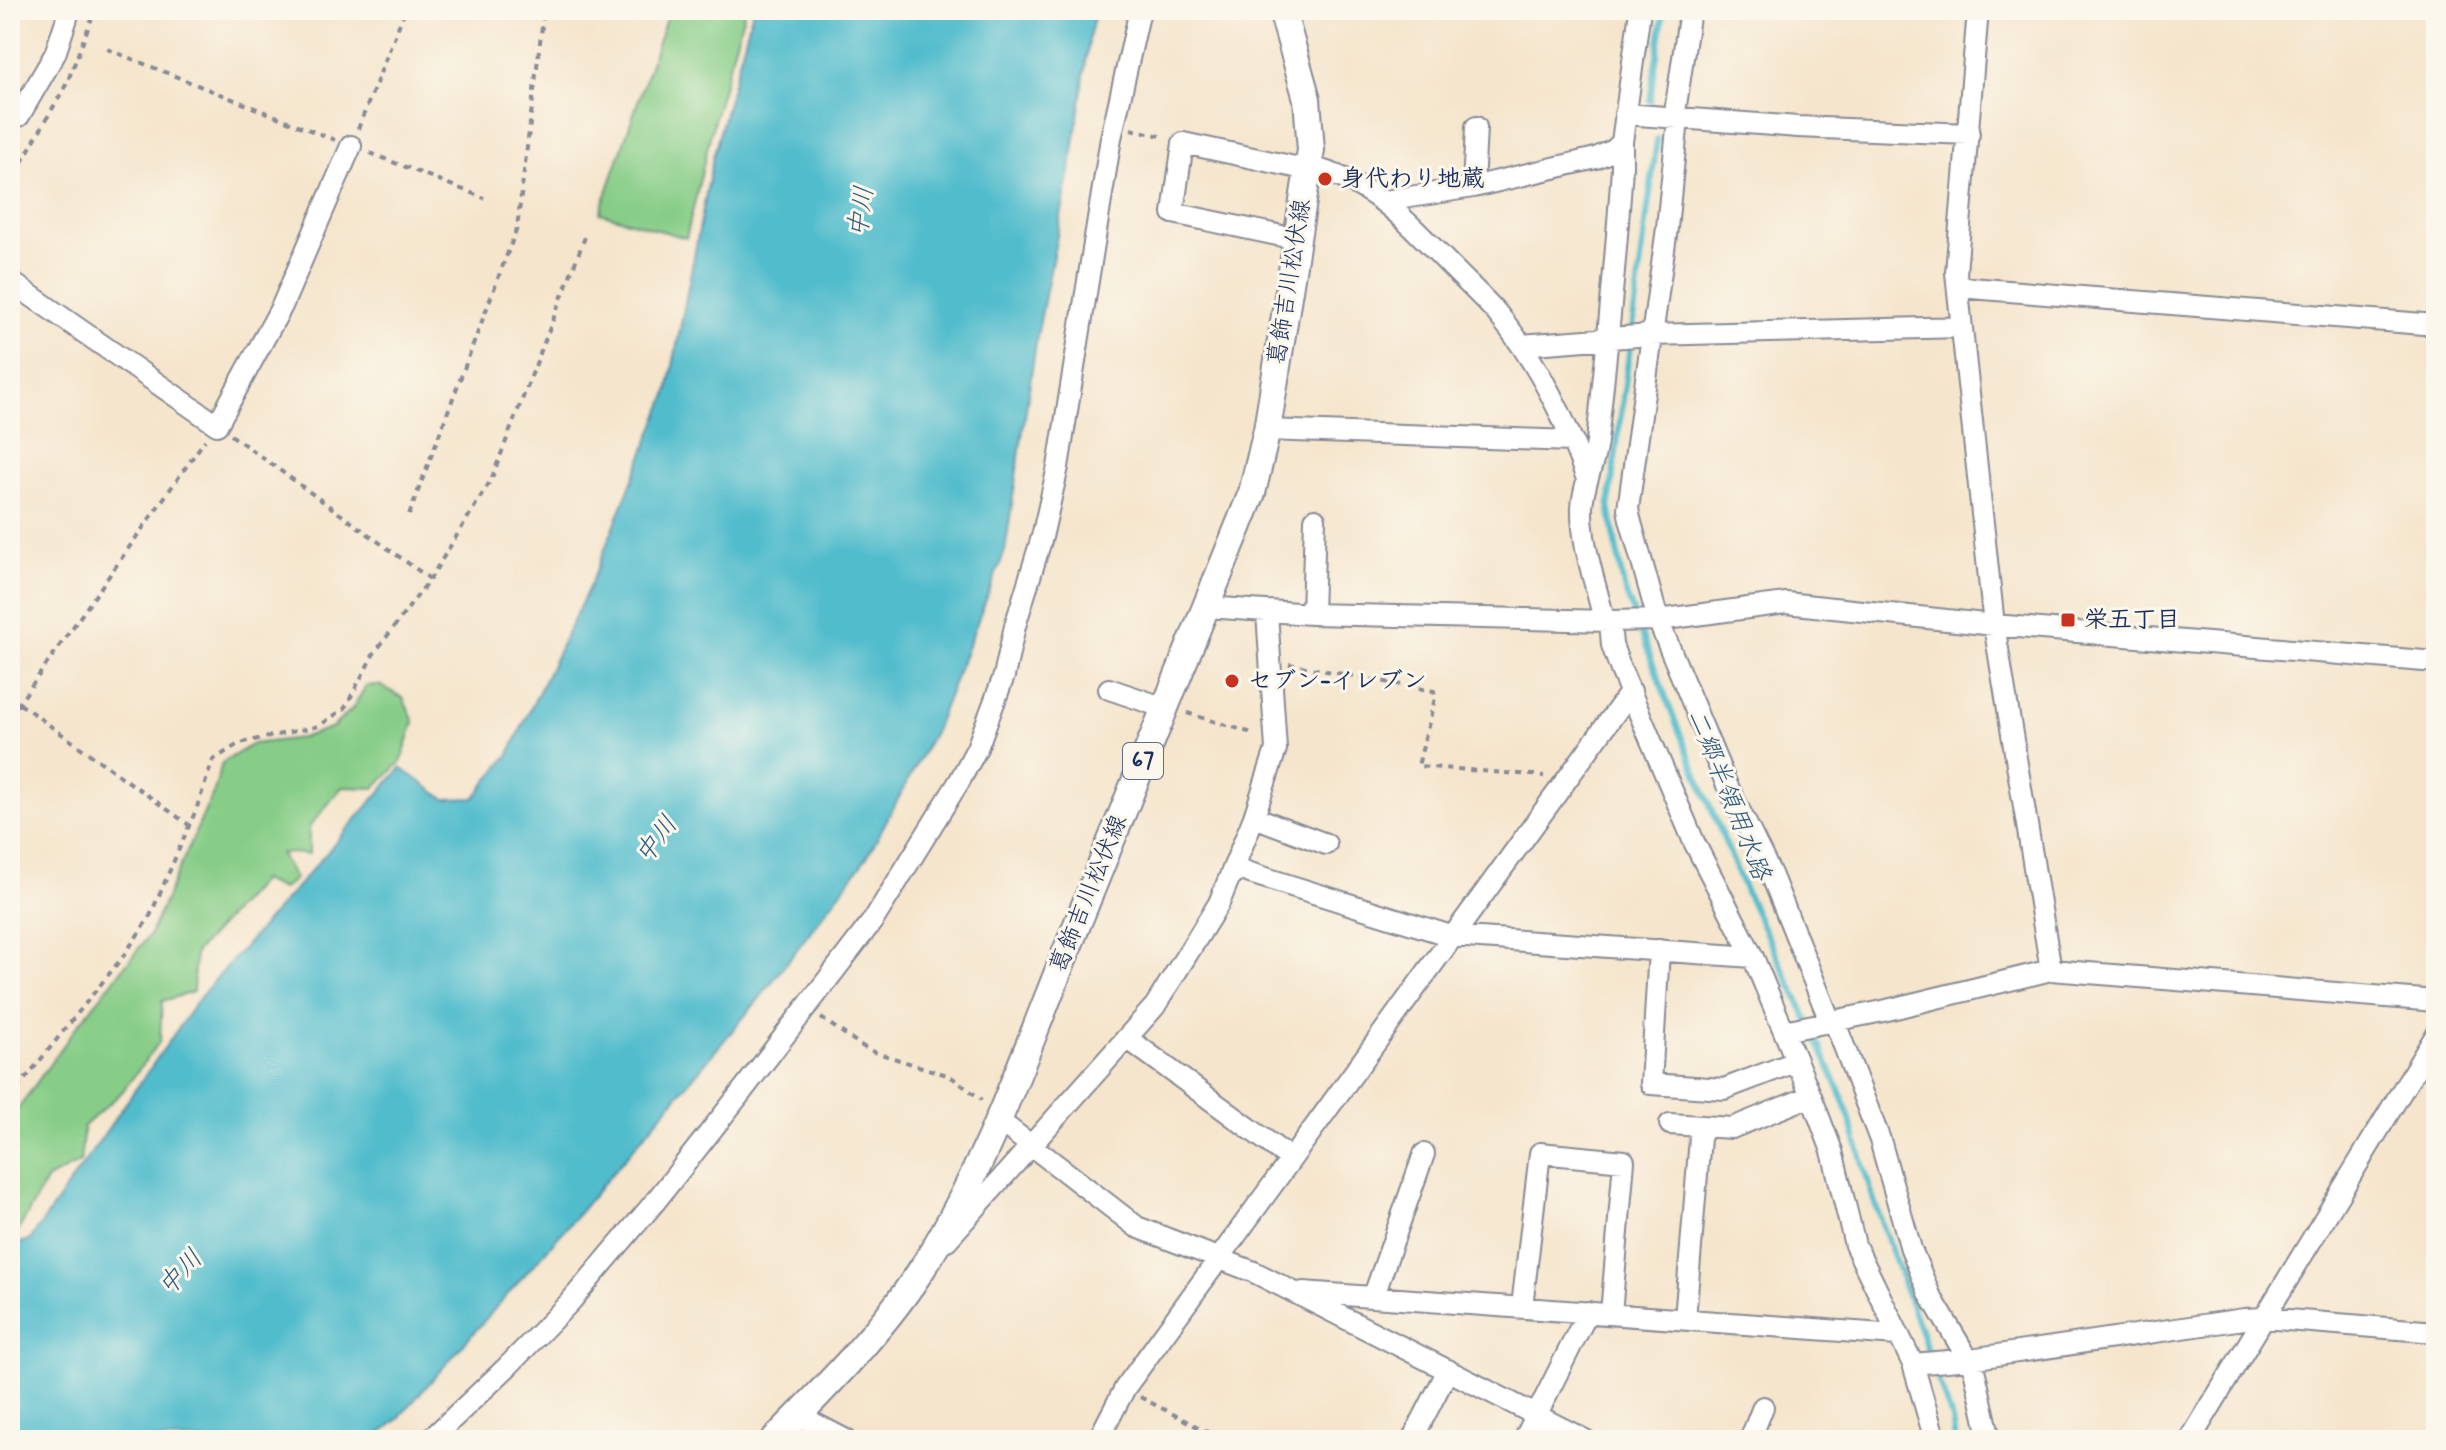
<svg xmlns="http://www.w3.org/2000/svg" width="2446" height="1450" viewBox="0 0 2446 1450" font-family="Mynerve,'Klee One',sans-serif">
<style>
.green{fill:#87cd87;stroke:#517e72;stroke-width:2}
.water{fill:#51bccc;stroke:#367695;stroke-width:2}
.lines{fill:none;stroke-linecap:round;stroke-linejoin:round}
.stream{stroke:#51bccc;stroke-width:6}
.minor-casing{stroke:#888a95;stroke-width:24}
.major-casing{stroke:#888a95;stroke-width:30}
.path{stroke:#888a95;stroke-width:4;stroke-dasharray:6 6;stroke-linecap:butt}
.minor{stroke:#fff;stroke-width:20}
.major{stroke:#fff;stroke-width:26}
.poi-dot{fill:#c8321e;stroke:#fbf7ec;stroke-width:3}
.labels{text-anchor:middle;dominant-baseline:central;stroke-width:6;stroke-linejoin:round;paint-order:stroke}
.shield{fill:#fbf7ec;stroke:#5e6b89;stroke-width:2}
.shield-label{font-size:22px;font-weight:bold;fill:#1b2f5e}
.poi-label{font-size:24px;font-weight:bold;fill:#1b2f5e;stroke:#fbf7ec;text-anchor:start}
.street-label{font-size:24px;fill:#1b2f5e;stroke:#fbf7ec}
.water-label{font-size:26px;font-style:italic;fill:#2b597f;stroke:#fbf7ec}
</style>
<rect width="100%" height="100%" fill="#fbf7ec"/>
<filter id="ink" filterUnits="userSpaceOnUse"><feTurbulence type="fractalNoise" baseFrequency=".0125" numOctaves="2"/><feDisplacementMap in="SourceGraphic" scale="16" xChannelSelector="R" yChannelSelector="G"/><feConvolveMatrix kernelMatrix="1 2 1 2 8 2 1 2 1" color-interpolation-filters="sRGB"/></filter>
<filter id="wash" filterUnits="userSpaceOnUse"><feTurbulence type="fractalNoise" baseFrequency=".006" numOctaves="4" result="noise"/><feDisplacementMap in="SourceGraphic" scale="32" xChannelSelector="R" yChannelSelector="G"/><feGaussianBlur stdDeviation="1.8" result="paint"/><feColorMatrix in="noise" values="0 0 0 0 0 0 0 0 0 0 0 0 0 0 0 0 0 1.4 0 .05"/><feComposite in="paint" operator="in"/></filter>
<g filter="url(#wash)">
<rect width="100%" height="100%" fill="#f5e5cc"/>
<path class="green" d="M669,10H745L716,112L686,238L600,213Z
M379,685L403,698L414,722L401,762L374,788L342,787L309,827V854L280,853L295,879L282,889L262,880L195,953L193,992L162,1001L160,1041L122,1092L84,1126L80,1162L47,1179L14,1238L10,1237V1120L75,1029L150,934L214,791L222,763L253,744L301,738L333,727L352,709L366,686Z"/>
<path class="water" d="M753,10H1096L1090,34L1071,166L1037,336L1005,551L935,730L867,857L759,999L566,1228L396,1421L372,1440H10V1246L30,1240L200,997L401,768L445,799L474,798L509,754L592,581L668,392L713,157Z"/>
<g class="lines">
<path class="stream" d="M1650,101L1664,10
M1657,139L1609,506L1624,588L1679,731L1744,888L1808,1021
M1813,1031L1845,1103L1873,1198L1952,1419L1955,1440"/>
</g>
</g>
<g filter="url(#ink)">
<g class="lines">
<g class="minor-casing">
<path id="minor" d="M10,111L19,116L55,54L67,18
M1625,114L1798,127L1969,134
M1674,119L1690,10
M1678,119L1667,228L1628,509L1630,519L1658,620L1726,783L1771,874L1830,1021
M1309,167C1367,180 1400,214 1440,255C1458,274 1478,292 1496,312C1537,360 1566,420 1587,479
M1473,187L1476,127
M1385,201L1473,187L1596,158L1614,150L1622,142L1640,10
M1296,239L1173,213L1183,143L1309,170
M10,281L217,425L282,306L351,146
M1958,287L2436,325
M1521,345L1650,335L1962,327
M1267,430L1573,441
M1206,607L1312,614L1610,621L1658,620L1786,603L1994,625L2436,662
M1312,614L1315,519
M1604,620C1596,584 1581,544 1582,507C1583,484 1595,464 1597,441C1607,350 1616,259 1622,167V142
M1610,621L1612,645L1621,670L1694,842L1753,957L1811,1096L1832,1151L1855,1245L1913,1364L1935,1440
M1109,689L1165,708
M1254,817L1326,844
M1234,868L1451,936L1753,957
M1659,950L1651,1084L1724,1089L1795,1062
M2051,970L2436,1001
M1834,1020L1880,1140L1911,1249L1930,1295L1974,1369L1990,1440
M1784,1031L1883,1011L2051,970L1994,625L1956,273L1978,10
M1127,1038L1291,1159
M998,1120L1137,1227L1254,1272L1585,1440
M1670,1124L1701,1126
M947,1240L1155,1006L1219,903L1254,817L1276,749L1267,612
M1303,1292L1897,1335
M1374,1295L1424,1154
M1522,1307L1540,1153L1624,1161L1611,1314
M1685,1319L1701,1126L1732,1128L1811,1096
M1913,1364L1970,1359L2244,1319L2263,1318L2436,1332
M798,1415L846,1440
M430,1440L507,1367L570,1302L654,1203L736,1099L874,919L960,780L977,748L1004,676L1015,626L1042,537L1058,467L1111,138L1140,10
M1098,1440L1125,1388L1631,691
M1412,1440L1448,1370
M1524,1440L1588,1312
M1750,1440L1763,1407
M2190,1440L2436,1035"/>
</g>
<g class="major-casing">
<path id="major" d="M774,1440C828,1385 886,1327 927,1261C987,1163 1025,1053 1068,947C1129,796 1191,645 1252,493L1267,430L1311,150L1307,99L1282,10"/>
</g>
<path class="path" d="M107,49L335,140
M358,129L405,10
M1131,129L1165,137
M370,153L484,198
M10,183L67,83L95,10
M231,435L430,579
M409,515L517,228L544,10
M1289,664L1434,691L1435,698L1418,766L1544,776
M10,697L189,825
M1187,713L1255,734
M10,716L205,440
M821,1018L868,1050L950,1076L982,1100
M10,1098L125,954L150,916L196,810L213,760L240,743L319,726L345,708L373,655L430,579L491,480L585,237
M1140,1397L1223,1440"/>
<use href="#minor" class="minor"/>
<use href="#major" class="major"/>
</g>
</g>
<g class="poi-dot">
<circle cx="1325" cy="179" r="8"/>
<rect x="2060" y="612" width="16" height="16" rx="4"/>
<circle cx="1232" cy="681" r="8"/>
</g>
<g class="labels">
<rect class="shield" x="1123" y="743" width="40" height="36" rx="6"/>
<g class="shield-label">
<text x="1143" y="761">67</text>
</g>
<g class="poi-label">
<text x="1341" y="179">身代わり地蔵</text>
<text x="2084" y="620">栄五丁目</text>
<text x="1248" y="681">セブン-イレブン</text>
</g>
<g class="street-label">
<text transform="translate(1290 282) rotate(-81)">葛飾吉川松伏線</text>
<text transform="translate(1089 894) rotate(-68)">葛飾吉川松伏線</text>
</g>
<g class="water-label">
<text transform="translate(862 212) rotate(-82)">中川</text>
<text transform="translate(1728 795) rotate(68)">二郷半領用水路</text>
<text transform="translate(657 840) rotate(-53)">中川</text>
<text transform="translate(181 1273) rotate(-47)">中川</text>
</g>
</g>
<rect width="2446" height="1450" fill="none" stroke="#fbf7ec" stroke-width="40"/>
</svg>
